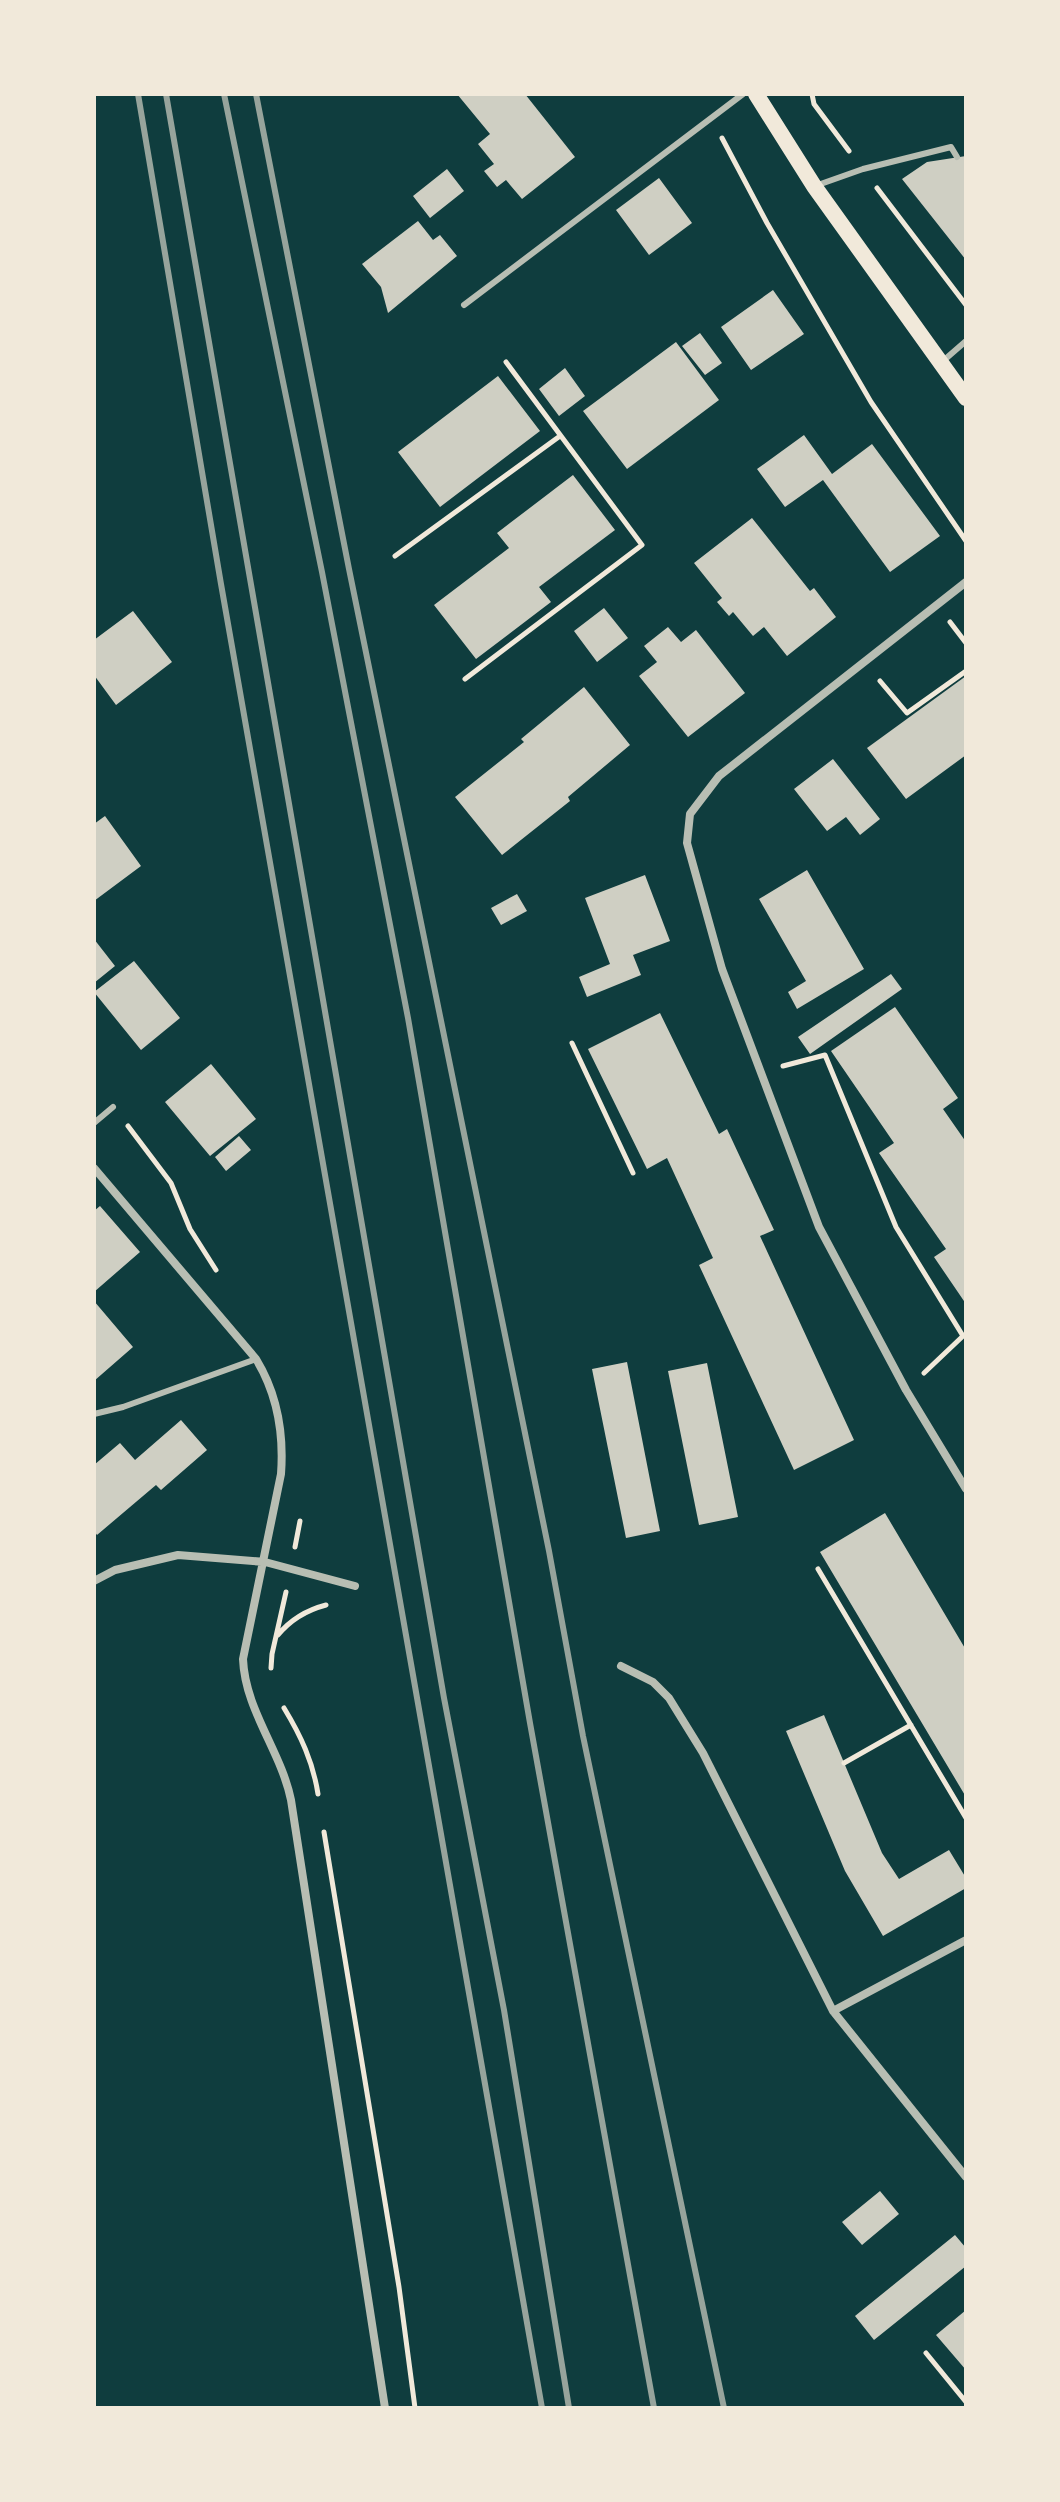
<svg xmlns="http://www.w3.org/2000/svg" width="1060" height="2502" viewBox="0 0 1060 2502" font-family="'Noto Sans',sans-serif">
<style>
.building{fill:#cfcfc3}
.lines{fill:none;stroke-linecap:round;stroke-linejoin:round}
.path{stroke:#f1e9da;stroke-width:5}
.service{stroke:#b8beb3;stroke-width:6}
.minor{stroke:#b8beb3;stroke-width:8}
.secondary{stroke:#f1e9da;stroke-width:16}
.rail{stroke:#97a49c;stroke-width:6}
</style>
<rect width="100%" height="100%" fill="#0f3d3e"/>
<path class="building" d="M457,94H525L575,157L522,199L506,180L497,187L484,171L494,164L478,144L490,134Z
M966,156V260L902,179L927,162Z
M447,169L464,191L430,218L413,196Z
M659,178L692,223L649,255L616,210Z
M418,221L433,240L440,235L457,256L388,313L381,287L362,264Z
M773,290L804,334L751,370L721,327Z
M700,333L722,363L705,375L682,346Z
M676,342L719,400L627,469L583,411Z
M565,368L585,396L559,416L539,389Z
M498,376L540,431L440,507L398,452Z
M804,435L832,474L872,444L940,536L890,572L823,480L785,507L757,469Z
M573,475L615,530L539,587L551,602L476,659L434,605L509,548L497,533Z
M752,518L810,591L814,588L836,617L787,656L764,627L753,636L733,612L729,616L717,602L722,598L694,563Z
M604,608L628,638L597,662L574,631Z
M133,611L172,662L116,705L94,675V640Z
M668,627L681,642L696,630L745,693L688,737L639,676L657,662L644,646Z
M966,676V755L906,799L867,748Z
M584,687L630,745L568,797L570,801L502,855L455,797L524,742L521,739Z
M833,759L880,819L860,835L846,817L827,831L794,789Z
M105,816L141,866L94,901V824Z
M807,870L864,969L797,1009L788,992L806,981L759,899Z
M645,875L670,941L633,955L641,975L587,997L579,977L610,964L585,898Z
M517,894L527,911L501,925L491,908Z
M94,939L115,966L94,983Z
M134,961L180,1018L141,1050L94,992Z
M891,974L902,989L810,1054L798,1037Z
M895,1007L958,1098L943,1109L966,1142V1304L934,1257L946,1249L879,1153L894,1143L831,1051Z
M660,1013L719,1134L727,1129L774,1230L760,1236L854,1440L794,1470L699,1265L713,1258L667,1158L647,1169L588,1049Z
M211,1064L256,1119L210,1156L165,1102Z
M239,1136L251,1150L226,1171L215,1157Z
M100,1206L140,1252L94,1292V1211Z
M94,1301L133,1347L94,1381Z
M627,1362L660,1531L626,1538L592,1369Z
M707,1363L738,1517L699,1525L668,1371Z
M181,1420L207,1450L161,1490L156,1485L97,1535L94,1531V1465L120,1443L135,1460Z
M885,1513L966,1650V1797L820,1552Z
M824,1715L882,1853L899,1879L949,1850L966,1878V1888L883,1936L845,1871L786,1731Z
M880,2191L899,2214L862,2245L842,2222Z
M955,2235L966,2248V2266L874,2340L855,2316Z
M966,2310V2370L936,2335Z"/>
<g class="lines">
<path class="path" d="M812,94L814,104L849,151
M722,138L767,223L871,402L966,541
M877,188L966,305
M395,556L560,436
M950,622L966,643
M465,679L642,545L506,362
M880,681L907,713L966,671
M572,1043L633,1173
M783,1066L825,1055L896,1227L963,1336L924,1373
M128,1126L171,1183L190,1229L216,1270
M295,1547L300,1521
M818,1569L966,1818
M278,1635C291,1619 307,1610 326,1605
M271,1668L272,1654L286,1592
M284,1708C301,1736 313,1762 318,1794
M844,1763L911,1725
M324,1832L399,2287L415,2408
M926,2353L966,2402"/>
<path class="service" d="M815,186L863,169L951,147L957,157
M464,305L743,94
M943,361L966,341
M94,1123L113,1107
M94,1414L123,1407L256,1359"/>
<path class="minor" d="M966,582L719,776L690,814L687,843L722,969L819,1227L906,1390L966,1489
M94,1168L256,1359C278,1395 284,1433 281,1474L243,1659C245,1710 281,1751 291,1800L385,2408
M94,1581L115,1570L178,1555L265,1562L355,1586
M621,1666L653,1682L669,1698L703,1753L833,2011L966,2177
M833,2011L966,1940"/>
<path class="secondary" d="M756,94L814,186L966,398"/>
<path class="rail" d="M138,94L221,584L542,2408
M166,94L444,1698L504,2010L569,2408
M224,94L322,572L408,1018L530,1723L654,2408
M256,94L349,569L549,1551L583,1736L724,2408"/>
</g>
<rect width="1060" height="2502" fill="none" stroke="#f1e9da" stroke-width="192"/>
</svg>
